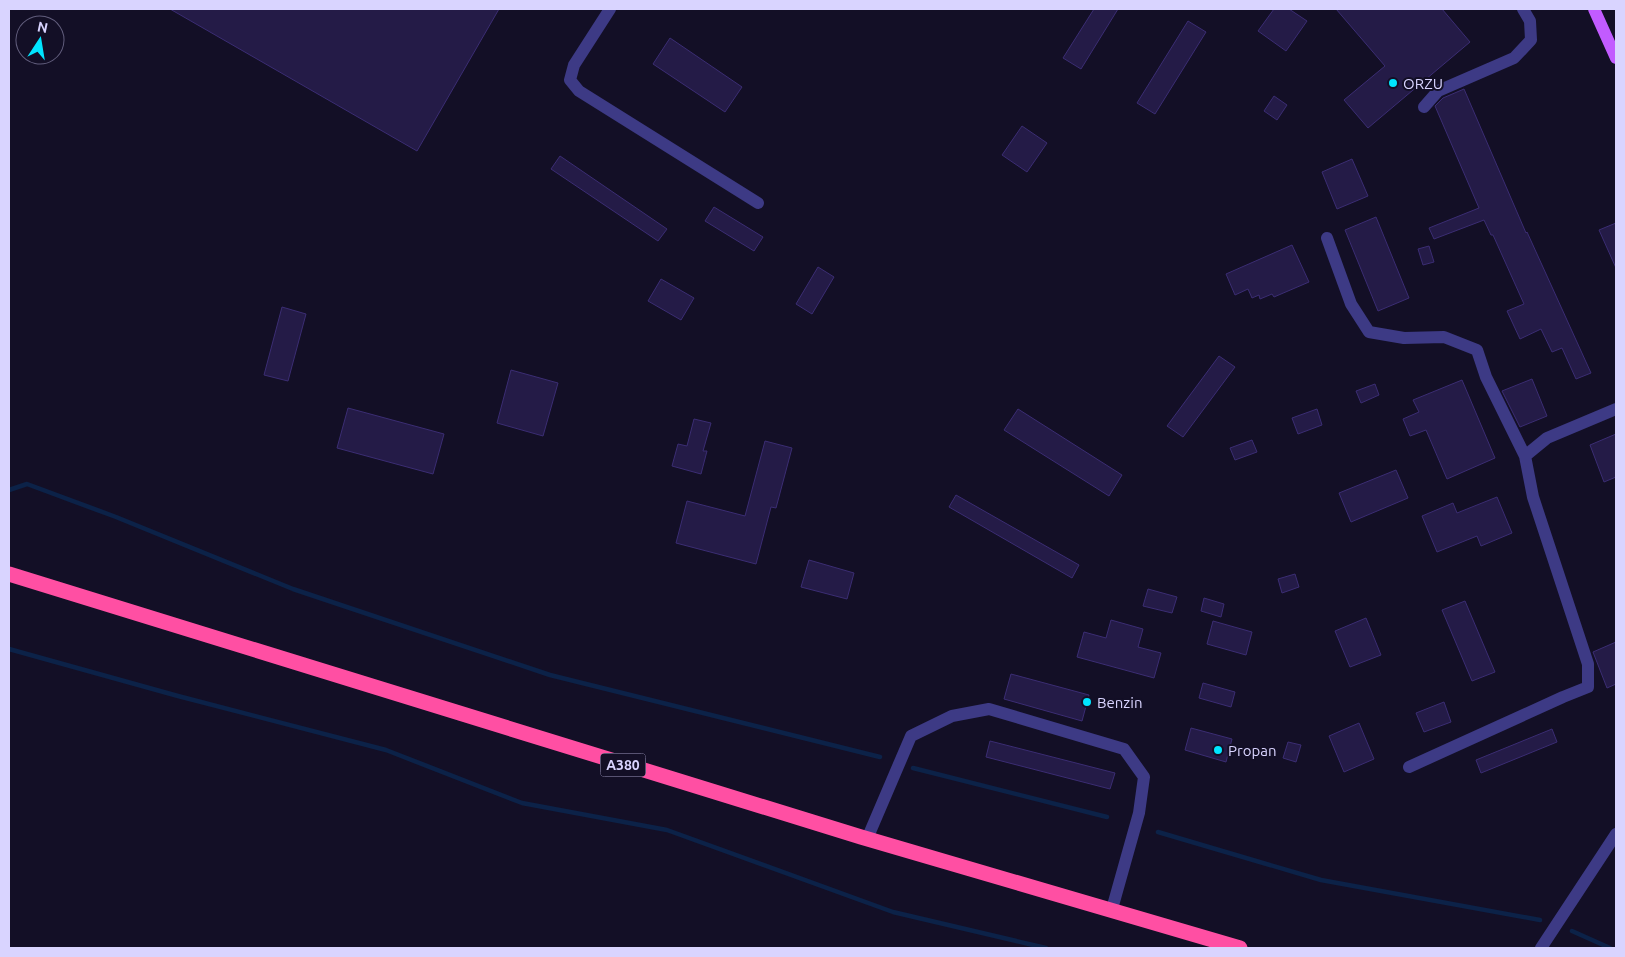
<svg xmlns="http://www.w3.org/2000/svg" width="1625" height="957" viewBox="0 0 1625 957" font-family="Ubuntu,sans-serif">
<style>
.lines{fill:none;stroke-linecap:round;stroke-linejoin:round}
.stream{stroke:#0c2248;stroke-width:4.5}
.building{fill:#241b47;stroke:#3b2d73}
.minor{stroke:#3d3a85;stroke-width:12}
.major{stroke:#c25bff;stroke-width:12}
.highway{stroke:#ff4fa3;stroke-width:15}
.poi-dot{fill:#00e5ff;stroke:#130f26;stroke-width:2}
.labels{text-anchor:middle;dominant-baseline:central;stroke-width:4;stroke-linejoin:round;paint-order:stroke}
.shield{fill:#130f26;stroke:#9e99be;stroke-width:1}
.shield-label{font-size:14px;font-weight:bold;fill:#d9d4ff}
.poi-label{font-size:15px;fill:#d9d4ff;stroke:#130f26;text-anchor:start}
</style>
<rect width="100%" height="100%" fill="#130f26"/>
<g class="lines">
<path class="stream" d="M9,490L27,484L116,517L293,589L550,675L880,757
M9,649L178,696L386,750L522,803L667,830L893,912L1046,948
M913,768L1107,817
M1158,832L1321,880L1540,920
M1572,931L1610,948"/>
</g>
<path class="building" d="M170,9H499L417,151Z
M1094,9H1118L1081,69L1063,58Z
M1274,9H1289L1307,21L1286,51L1258,31Z
M1336,9H1442L1470,42L1368,128L1344,100L1385,66Z
M1188,21L1206,32L1155,114L1137,103Z
M670,38L742,87L725,112L653,64Z
M1464,89L1526,233L1527,232L1591,373L1576,379L1562,348L1552,352L1541,329L1520,339L1507,311L1524,304L1493,235H1491L1484,220L1434,239L1429,228L1479,208L1435,106L1443,98Z
M1274,96L1287,105L1277,120L1264,111Z
M1022,126L1047,143L1027,172L1002,155Z
M560,156L667,229L658,241L551,169Z
M1352,159L1368,196L1337,209L1322,172Z
M714,207L763,237L754,251L705,221Z
M1376,217L1409,298L1378,311L1345,230Z
M1616,223V268L1599,230Z
M1292,245L1309,282L1274,297L1272,294L1260,299L1259,295L1252,298L1248,289L1235,295L1226,274Z
M1429,246L1434,262L1423,265L1418,249Z
M818,267L834,277L812,314L796,304Z
M661,279L694,298L681,320L648,301Z
M282,307L306,314L288,381L264,375Z
M1219,356L1235,367L1183,437L1167,426Z
M511,370L558,383L543,436L497,423Z
M1532,379L1547,416L1520,427L1502,391Z
M1462,380L1495,458L1447,479L1426,430L1410,436L1403,419L1419,412L1413,400Z
M1375,384L1379,395L1361,403L1356,391Z
M348,408L444,434L433,474L337,448Z
M1018,409L1122,475L1109,496L1004,430Z
M1317,409L1322,425L1298,434L1292,418Z
M694,419L711,423L703,451H707L701,474L672,466L678,444L687,446Z
M1616,434V477L1604,482L1590,445Z
M1252,440L1257,452L1235,460L1230,448Z
M765,441L792,448L776,508L771,507L756,564L676,543L687,501L745,516Z
M1396,470L1408,498L1351,522L1339,493Z
M956,495L1079,565L1072,578L949,507Z
M1497,497L1512,533L1481,546L1477,536L1437,552L1422,516L1453,503L1457,513Z
M809,560L854,573L847,599L801,587Z
M1295,574L1299,587L1282,593L1278,579Z
M1148,589L1177,597L1172,613L1143,606Z
M1204,598L1224,604L1221,617L1201,611Z
M1465,601L1495,672L1472,681L1442,610Z
M1366,618L1381,655L1350,667L1335,631Z
M1111,620L1143,629L1138,647L1161,653L1154,678L1077,657L1084,632L1106,638Z
M1213,621L1252,632L1246,655L1207,644Z
M1616,642V684L1607,688L1593,652Z
M1011,674L1089,695L1082,721L1004,699Z
M1203,683L1235,692L1231,707L1199,698Z
M1444,702L1451,722L1424,732L1416,713Z
M1359,723L1374,759L1344,772L1329,736Z
M1191,728L1232,739L1226,762L1185,750Z
M1552,729L1557,742L1481,773L1476,760Z
M990,741L1115,773L1110,789L986,757Z
M1288,742L1301,745L1296,762L1283,758Z"/>
<g class="lines">
<path class="minor" d="M610,9L574,65L570,80L579,91L758,203
M1424,107L1438,91L1514,58L1531,40L1530,21L1523,9
M1327,238L1351,304L1369,332L1404,338L1444,337L1477,350L1486,377L1525,456
M1409,767L1563,697L1588,687V664L1533,497L1525,456L1547,438L1616,409
M867,839L911,736L952,716L989,709L1124,749L1144,777L1139,813L1112,909
M1541,948L1616,834"/>
<path class="major" d="M1594,9L1616,58"/>
<path class="highway" d="M9,574C293,663 577,752 861,837C987,875 1114,910 1240,948"/>
</g>
<g class="poi-dot">
<circle cx="1393" cy="83" r="5"/>
<circle cx="1087" cy="702" r="5"/>
<circle cx="1218" cy="750" r="5"/>
</g>
<g class="labels">
<rect class="shield" x="600.5" y="753.5" width="45" height="23" rx="4"/>
<g class="shield-label">
<text x="623" y="765">A380</text>
</g>
<g class="poi-label">
<text x="1403" y="83">ORZU</text>
<text x="1097" y="702">Benzin</text>
<text x="1228" y="750">Propan</text>
</g>
</g>
<rect width="1625" height="957" fill="none" stroke="#d9d4ff" stroke-width="20"/>
<g transform="translate(40 40) rotate(12)"><circle r="24" fill="#130f26" stroke="#625e7d"/>
<path d="M0-4L9 19L0 12L-9 19Z" fill="#00e5ff"/>
<text y="-8" font-size="14" font-weight="bold" text-anchor="middle" fill="#d9d4ff">N</text>
</g>
</svg>
